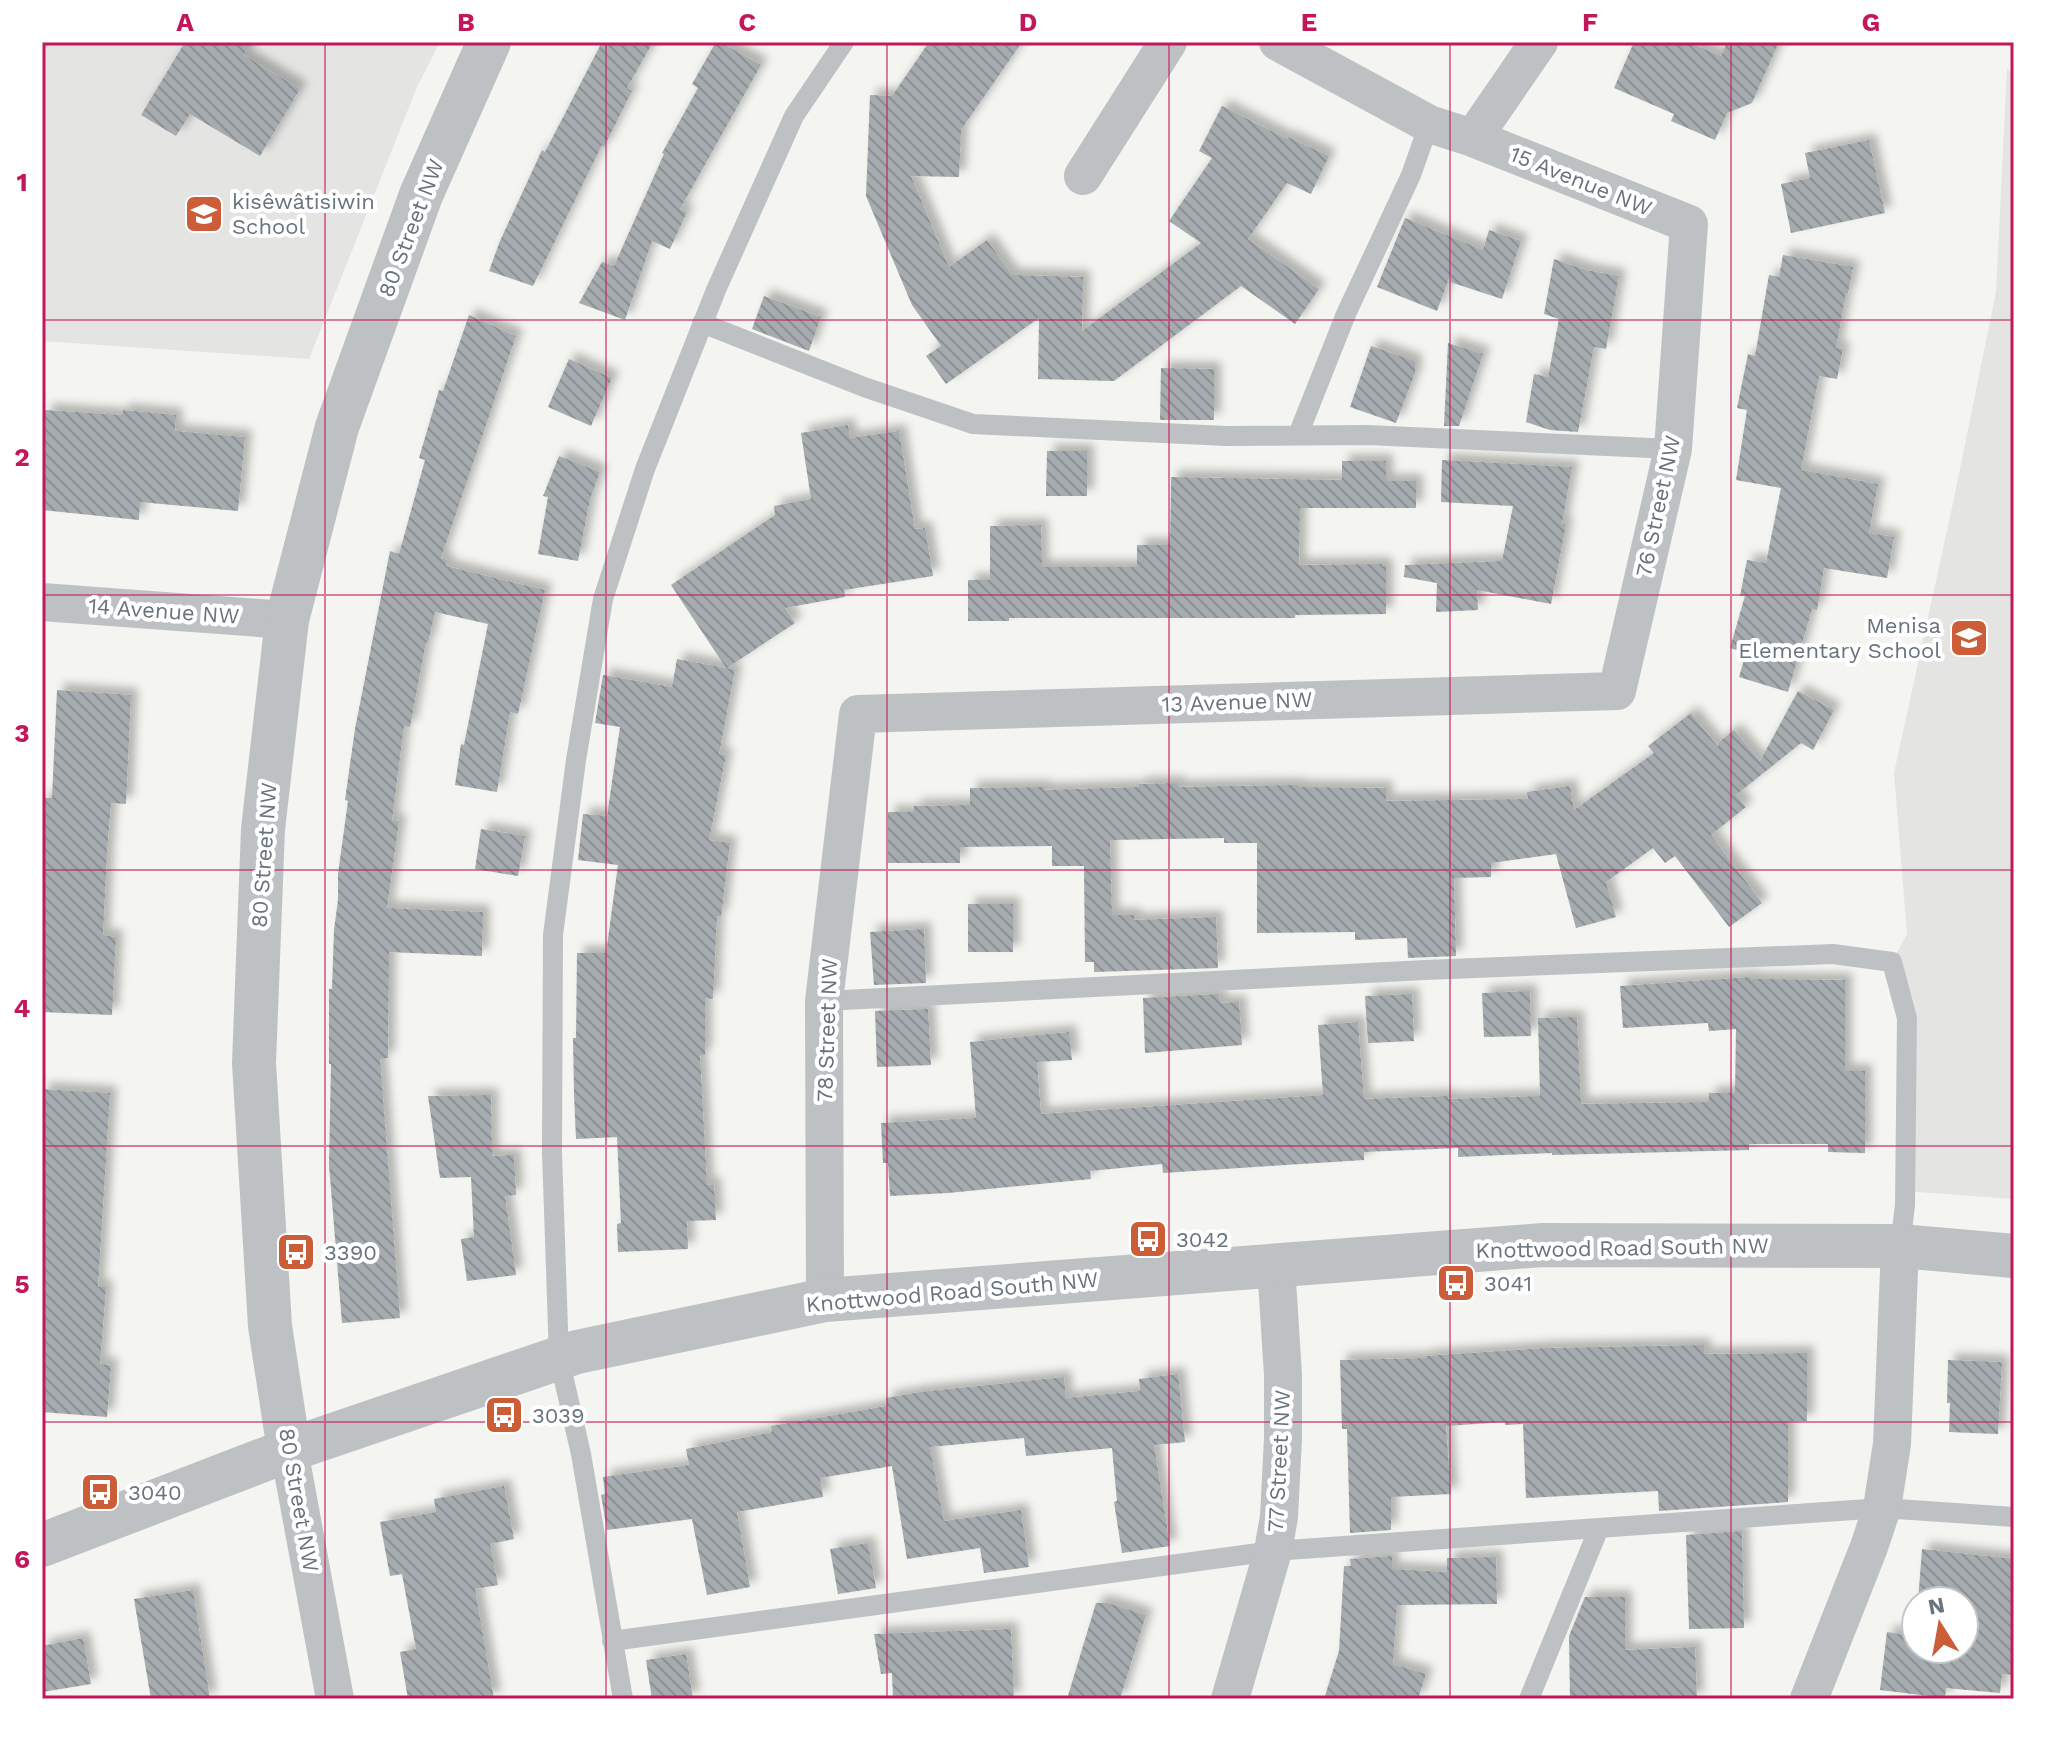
<svg xmlns="http://www.w3.org/2000/svg" width="2056" height="1741" viewBox="0 0 2056 1741" font-family="'Work Sans',sans-serif">
<style>
.built{fill:#e4e5e3}
.building{fill:url(#building-back-hatch);filter:url(#shadow)}
.lines{fill:none;stroke-linecap:round;stroke-linejoin:round}
.service{stroke:#bec1c3;stroke-width:20}
.minor{stroke:#bec1c3;stroke-width:38}
.tertiary{stroke:#bec1c3;stroke-width:44}
.grid{fill:none;stroke:#c2185b;stroke-width:2;stroke-opacity:0.55}
.labels{text-anchor:middle;dominant-baseline:central;stroke-width:8;stroke-linejoin:round;paint-order:stroke}
.street-label{font-size:22px;fill:#67737d;stroke:#fff}
.poi-label{font-size:22px;fill:#67737d;stroke:#fff;text-anchor:start}
.neatline{fill:none;stroke:#c2185b;stroke-width:3}
.grid-label{font-size:26px;text-anchor:middle;font-weight:bold;fill:#c2185b}
</style>
<defs>
<pattern id="building-back-hatch" width="6" height="6" patternUnits="userSpaceOnUse" patternTransform="scale(2)"><rect width="6" height="6" fill="#a5abaf"/><path d="M-1 5l2 2M0 0l6 6M5-1l2 2" fill="none" stroke="#8a9094"/></pattern>
<filter id="shadow"><feDropShadow dx="7" dy="-7" stdDeviation="4" flood-color="#0004"/></filter>
</defs>
<rect width="100%" height="100%" fill="#f4f4f0"/>
<path class="built" d="M42,42H440L417,87L309,359L42,341Z
M2007,68L2014,76V1199L1905,1191L1907,1018L1892,962L1907,934L1894,773L1953,503L1996,292Z"/>
<path class="building" d="M185,42H252L244,55L300,89L260,156L190,114L176,136L141,115Z
M602,42H653L627,88L632,91L604,147L602,145L533,286L489,271L500,241L542,150L545,152Z
M716,42H720L761,65L680,209L687,212L670,249L652,241L625,320L579,303L602,262L614,266L664,154L662,153L698,88L692,84Z
M929,42H1022L961,130L959,177L911,176L949,267L987,240L1012,275L1083,277L1082,331L1201,243L1169,221L1212,158L1199,151L1222,106L1287,139L1288,137L1329,156L1311,194L1287,183L1248,239L1319,289L1295,324L1241,286L1114,381L1038,379L1039,318L946,384L926,356L941,346L912,305L866,196L870,95L892,96Z
M1634,42H1688L1721,56L1727,42H1779L1752,103L1727,113L1715,140L1671,121L1674,114L1614,88Z
M1869,140L1885,213L1791,233L1781,184L1810,178L1805,153Z
M1405,218L1483,250L1489,230L1521,241L1502,299L1450,282L1451,273L1437,311L1377,287Z
M1783,255L1853,267L1848,293H1846L1836,348L1843,349L1837,379L1819,376L1801,470L1878,484L1869,533L1894,537L1887,578L1824,568L1817,610L1812,609L1788,692L1739,677L1746,653L1730,648L1745,596H1740L1747,560L1766,563L1781,488L1736,480L1747,410L1737,408L1748,354L1755,356L1769,275L1779,277Z
M1554,259L1586,270L1619,276L1606,349L1594,347L1578,432L1550,430L1526,422L1534,374L1548,377L1559,319L1544,314Z
M764,296L821,317L809,351L752,329Z
M469,315L516,336L441,558L447,560L446,566L545,590L518,714L510,712L497,792L455,785L461,744L464,745L488,624L435,612L428,643L426,642L410,727L404,726L392,820L399,821L387,908L483,912L482,956L389,952L388,1058L380,1059L400,1318L342,1323L329,1165L331,1064H329V989H332L334,930L338,900V874L348,801L345,800L355,729L390,551L399,554L425,460L419,458L439,390L443,391Z
M1448,343L1483,354L1459,426H1444Z
M1371,346L1415,361V373L1396,423L1350,407Z
M569,359L612,378L591,426L548,407Z
M1161,368L1214,369V420H1160Z
M45,410L122,415L123,410L176,415L175,431L245,437L238,511L140,502L139,520L42,510V427H44Z
M848,425L850,438L899,431L915,529L925,528L933,576L844,590L845,597L785,608L795,623L727,668L735,670L719,754L726,755L709,840L730,843L721,917L717,916L713,999L705,998V1055H700L707,1185L714,1184L716,1220L687,1221L688,1249L618,1252L617,1224L621,1223L617,1137L576,1139L574,1094L573,1038H576L577,953H606L618,865L578,860L583,814L607,816L620,727L595,723L603,675L672,687L677,659L726,668L671,585L775,515L774,506L811,499L801,433Z
M1047,451H1087V496H1046Z
M559,456L600,472L590,499L578,561L538,554L548,497L543,496Z
M1442,460L1572,467L1562,524H1566L1551,604L1477,590L1478,610L1436,612L1437,583L1404,577L1405,565L1502,561L1513,506L1441,502Z
M1342,461H1386V481H1416V508H1300L1299,565L1382,564V566L1386,565V614L1295,615V618H1009V621H968V580H990V526L1041,525L1042,567H1137V545H1170L1171,477L1342,480Z
M57,690L131,695L126,804L111,803L107,852L103,935L116,937L112,1015L42,1012L44,931H42V823L43,798H52Z
M1798,691L1834,710L1813,750L1801,743L1736,795L1746,807L1711,835L1762,903L1729,927L1675,856L1665,863L1653,848L1606,882L1616,917L1576,928L1556,854L1491,863V877L1454,878L1456,956L1408,958L1407,938L1355,940V932L1257,933V843H1224V838L1110,840L1112,915H1134V920L1216,917L1218,968L1094,972V962H1085L1084,866H1052V846L960,847V863H888V812H914V806L970,805V788L1044,787V790L1139,787V784L1178,783V787L1298,785V787L1386,788V801L1528,799L1527,792L1570,786L1574,810L1654,753L1648,746L1691,713L1718,747L1719,742L1734,730L1760,761Z
M481,829L525,836L518,876L475,869Z
M968,904H1013V952H968Z
M924,929L926,983L874,985L870,932Z
M1751,977L1752,979L1845,980V1071H1865V1153L1828,1152V1144H1749V1150L1552,1155V1153L1458,1157V1148L1364,1152V1160L1163,1173L1162,1164L1090,1171L1091,1179L948,1193L890,1196L888,1163H883L881,1123L976,1118L970,1042L1069,1032L1072,1060L1037,1062L1041,1114L1323,1095L1318,1025L1358,1022L1364,1099L1448,1096V1099L1540,1096L1538,1018L1577,1017L1581,1104L1709,1102V1093H1735L1736,1029L1709,1031L1708,1023L1623,1028L1620,986Z
M1530,991L1531,1036L1484,1037L1482,993Z
M1219,994L1220,1003L1239,1002L1242,1045L1145,1053L1143,998Z
M1412,994L1414,1041L1368,1043L1365,996Z
M928,1009L931,1065L877,1067L875,1011Z
M42,1089L110,1093L98,1287H106L100,1364L111,1365L107,1417L42,1412L44,1363H42Z
M491,1095L492,1156L514,1155L516,1195L505,1196L516,1275L467,1281L461,1239L474,1237L471,1177L440,1178L428,1096Z
M1704,1345V1354L1807,1353V1421H1788V1502L1659,1511L1658,1491L1526,1498L1523,1424L1505,1425V1422L1446,1426L1451,1494L1391,1497V1530L1350,1533L1347,1429H1342L1340,1360L1426,1358L1425,1356L1547,1348Z
M1948,1360L2002,1362L1998,1434L1949,1432L1950,1403H1947Z
M1178,1374L1185,1442L1154,1445L1170,1546L1122,1553L1114,1502L1117,1501L1112,1448L1026,1456L1024,1438L930,1447L944,1521L1021,1510L1029,1567L984,1573L980,1548L907,1559L892,1466L820,1478L823,1497L737,1512L750,1587L707,1595L692,1519L607,1530L601,1495L605,1494L603,1477L689,1465L686,1449L772,1432L771,1426L887,1406L886,1398L920,1392L1064,1377L1066,1398L1140,1391L1139,1379Z
M504,1486L514,1539L490,1544L498,1585L475,1589L494,1699H408L400,1652L416,1649L402,1574L390,1576L380,1522L436,1512L434,1499Z
M1742,1531L1744,1628L1689,1629L1686,1535Z
M868,1543L876,1588L838,1594L830,1549Z
M1922,1549L2014,1559V1675L2002,1674L2000,1693L1946,1688L1945,1698L1880,1690L1887,1632L1914,1636L1916,1618V1649H1964V1601H1918Z
M1392,1556V1569L1447,1572V1558L1496,1557L1497,1604L1397,1605L1393,1664L1426,1674L1418,1699H1324L1339,1651L1344,1566H1351L1350,1559Z
M193,1590L210,1699H151L134,1599Z
M1585,1597H1625V1650L1695,1647L1697,1699H1570L1569,1636Z
M1096,1603H1108L1146,1615L1120,1699H1067Z
M1011,1629L1014,1699H893L892,1673L881,1674L874,1634Z
M83,1638L91,1684L42,1692V1646Z
M686,1654L693,1699H652L646,1660Z"/>
<g class="lines">
<path class="service" d="M702,323L864,387L973,424L1226,436L1367,435L1673,449
M1298,435L1346,314L1411,175L1429,124
M824,1001L1425,970L1833,954L1892,962L1907,1018L1905,1205L1900,1246
M612,1641L1273,1551L1882,1508L2014,1517
M623,1699L581,1454L559,1358L552,1152L553,935L576,760L603,599L645,469L716,290L794,116L844,42
M1529,1699L1599,1528"/>
<path class="minor" d="M1473,138L1539,42
M1083,176L1168,42
M42,602L287,620
M825,1300L824,1001L858,714L1617,691L1673,449L1689,224L1473,138L1429,124L1278,42
M289,1450L335,1699
M1230,1699L1273,1551L1279,1517L1283,1438V1375L1276,1265
M1809,1699L1869,1547L1882,1508L1892,1444L1900,1246"/>
<path class="tertiary" d="M289,1450L270,1326L254,1063L263,829L287,620L337,427L421,195L489,42
M42,1545L289,1450L577,1352L825,1300L1543,1245L1900,1246L2014,1256"/>
</g>
<path class="grid" d="M325,42V1699M606,42V1699M887,42V1699M1169,42V1699M1450,42V1699M1731,42V1699M42,320H2014M42,595H2014M42,870H2014M42,1146H2014M42,1422H2014"/>
<defs>
<g id="school-square" transform="scale(2)"><rect x="-9" y="-9" width="18" height="18" rx="4" fill="#cb5d39" stroke="#fff"/><path d="M0-5L7-2L0 1L-7-2ZM-4 1L0 2.5L4 1V4Q0 6-4 4Z" fill="#fff"/></g>
<g id="bus-square" transform="scale(2)"><rect x="-9" y="-9" width="18" height="18" rx="4" fill="#cb5d39" stroke="#fff"/><path d="M-5-6H5V4H4V6H2V4H-2V6H-4V4H-5ZM-3.5-4V0h7V-4ZM-3.5 1.2v1.5H-2V1.2ZM2 1.2v1.5H3.5V1.2Z" fill="#fff"/></g>
</defs>
<g fill-rule="evenodd">
<use href="#school-square" x="204" y="214"/>
<use href="#school-square" x="1969" y="638"/>
<use href="#bus-square" x="1148" y="1239"/>
<use href="#bus-square" x="296" y="1252"/>
<use href="#bus-square" x="1456" y="1283"/>
<use href="#bus-square" x="504" y="1415"/>
<use href="#bus-square" x="100" y="1492"/>
</g>
<g class="labels">
<g class="street-label">
<text transform="translate(1581 181) rotate(22)">15 Avenue NW</text>
<text transform="translate(411 228) rotate(-69)">80 Street NW</text>
<text transform="translate(1658 506) rotate(-78)">76 Street NW</text>
<text transform="translate(164 611) rotate(4)">14 Avenue NW</text>
<text transform="translate(1237 702) rotate(-2)">13 Avenue NW</text>
<text transform="translate(264 855) rotate(-86)">80 Street NW</text>
<text transform="translate(827 1030) rotate(-88)">78 Street NW</text>
<text transform="translate(1622 1248) rotate(-1)">Knottwood Road South NW</text>
<text transform="translate(952 1292) rotate(-5)">Knottwood Road South NW</text>
<text transform="translate(1279 1461) rotate(-87)">77 Street NW</text>
<text transform="translate(299 1500) rotate(80)">80 Street NW</text>
</g>
<g class="poi-label">
<text x="232" y="201">kisêwâtisiwin<tspan x="232" dy="25">School</tspan></text>
<text x="1941" y="625" text-anchor="end">Menisa<tspan x="1941" dy="25">Elementary School</tspan></text>
<text x="1176" y="1239">3042</text>
<text x="324" y="1252">3390</text>
<text x="1484" y="1283">3041</text>
<text x="532" y="1415">3039</text>
<text x="128" y="1492">3040</text>
</g>
</g>
<rect width="2056" height="1741" fill="none" stroke="#ffffff" stroke-width="88"/>
<g transform="translate(1940 1625) rotate(349)"><circle r="38" fill="#ffffff" stroke="#c2c7cb" stroke-width="2"/>
<path d="M0-6L14 30L0 20L-14 30Z" fill="#cb5d39"/>
<text y="-12" font-size="22" font-weight="bold" text-anchor="middle" fill="#67737d">N</text>
</g>
<rect x="44" y="44" width="1968" height="1653" class="neatline"/>
<g class="grid-label">
<text x="185" y="31">A</text>
<text x="466" y="31">B</text>
<text x="747" y="31">C</text>
<text x="1028" y="31">D</text>
<text x="1309" y="31">E</text>
<text x="1590" y="31">F</text>
<text x="1871" y="31">G</text>
<text x="22" y="191">1</text>
<text x="22" y="466">2</text>
<text x="22" y="742">3</text>
<text x="22" y="1017">4</text>
<text x="22" y="1293">5</text>
<text x="22" y="1568">6</text>
</g>
</svg>
